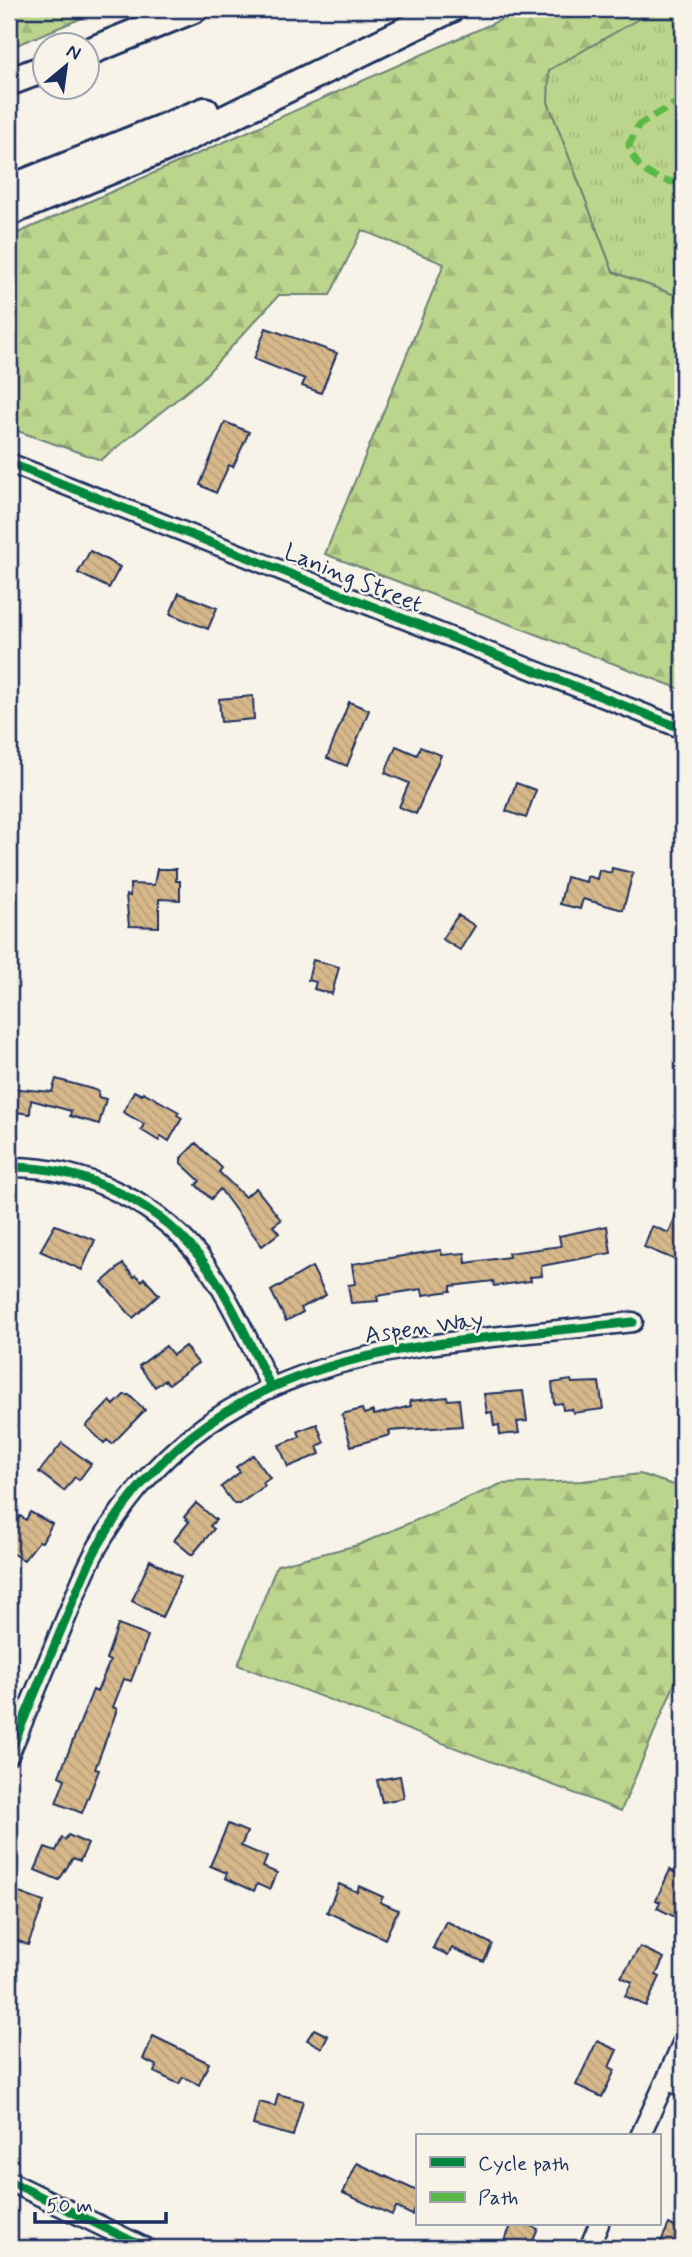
<svg xmlns="http://www.w3.org/2000/svg" width="692" height="2257" viewBox="0 0 692 2257" font-family="Mynerve,sans-serif">
<style>
.grass{fill:url(#grass-tufts);stroke:#6c8275;stroke-width:2}
.forest{fill:url(#forest-firs);stroke:#6c8275;stroke-width:2}
.building{fill:url(#building-back-hatch);stroke:#1b2f5e;stroke-width:2}
.lines{fill:none;stroke-linecap:round;stroke-linejoin:round}
.minor-casing{stroke:#1b2f5e;stroke-width:23}
.highway-casing{stroke:#1b2f5e;stroke-width:32}
.minor{stroke:#f7f3e8;stroke-width:18}
.highway{stroke:#f7f3e8;stroke-width:26}
.quiet{stroke:#58b947;stroke-width:7;stroke-dasharray:14 7;stroke-linecap:butt}
.cycleway-casing{stroke:#f7f3e8;stroke-width:13}
.cycleway{stroke:#00873e;stroke-width:9}
.labels{text-anchor:middle;dominant-baseline:central;stroke-width:5;stroke-linejoin:round;paint-order:stroke}
.street-label{font-size:24px;fill:#1b2f5e;stroke:#f7f3e8}
</style>
<defs>
<pattern id="grass-tufts" width="24" height="20" patternUnits="userSpaceOnUse" patternTransform="scale(1.75)"><rect width="24" height="20" fill="#bcd58c"/><path d="M3 7l-1-3M5 7V3M7 7l1-3M15 17l-1-3M17 17v-4M19 17l1-3" fill="none" stroke="#a1b77b"/></pattern>
<pattern id="forest-firs" width="22" height="20" patternUnits="userSpaceOnUse" patternTransform="scale(1.75)"><rect width="22" height="20" fill="#bcd58c"/><path d="M5 1l3.5 6h-7zM16 11l3.5 6h-7z" fill="#a1b77b"/></pattern>
<pattern id="building-back-hatch" width="6" height="6" patternUnits="userSpaceOnUse" patternTransform="scale(1.75)"><rect width="6" height="6" fill="#d7b88a"/><path d="M-1 5l2 2M0 0l6 6M5-1l2 2" fill="none" stroke="#b89e7a"/></pattern>
</defs>
<rect width="100%" height="100%" fill="#f7f3e8"/>
<filter id="ink" filterUnits="userSpaceOnUse"><feTurbulence type="fractalNoise" baseFrequency=".0143" numOctaves="2"/><feDisplacementMap in="SourceGraphic" scale="14" xChannelSelector="R" yChannelSelector="G"/><feConvolveMatrix kernelMatrix="1 2 1 2 8 2 1 2 1" color-interpolation-filters="sRGB"/></filter>
<g filter="url(#ink)">
<path class="grass" d="M656,9H683V298L613,272L548,102L549,70Z"/>
<path class="forest" d="M9,9H104L12,47L9,46Z
M525,9H656L549,70L548,102L613,272L683,298V690L325,554L444,264L362,230L330,295H279L201,380L101,460L9,428V237Z
M640,1474L683,1488V1664L621,1811L238,1665L277,1565L358,1545L501,1484L582,1481Z"/>
<path class="building" d="M266,328L337,353L321,393L302,386L305,379L254,359Z
M225,422L249,432L233,467L229,465L216,493L200,485Z
M90,551L120,567L109,588L78,573Z
M179,593L217,608L208,629L170,614Z
M253,696L254,719L221,722L219,699Z
M349,702L369,710L347,766L327,758Z
M396,746L417,755L420,747L441,755L416,814L399,807L409,783L385,773Z
M516,783L536,790L526,818L506,811Z
M612,868L633,873L623,910L583,899L580,909L560,904L566,877L586,882L587,876L597,879L599,870L611,873Z
M157,869H176V881H180V900L159,899V927L129,926L126,895L130,896V884L154,885Z
M458,915L475,926L460,950L442,939Z
M313,960L339,967L332,994L314,989L316,982L308,980Z
M56,1079L99,1091L98,1097L106,1099L99,1124L70,1116L71,1111L31,1100L30,1114L9,1111V1088L52,1092Z
M134,1091L142,1095L143,1092L179,1112L177,1115L182,1118L169,1141L161,1136L159,1141L141,1130L144,1124L123,1112Z
M196,1143L222,1168L219,1172L245,1197L256,1188L281,1220L273,1226L279,1233L262,1246L220,1189L211,1199L196,1185L200,1181L181,1163V1158Z
M682,1201H683V1263L644,1247L652,1226L669,1233Z
M55,1225L95,1240L82,1270L40,1251Z
M607,1226L611,1253L541,1266L542,1276L530,1277L531,1281L494,1286L493,1281L451,1286V1291L423,1295L422,1289L377,1296L378,1301L351,1303L348,1285L355,1284L352,1264L441,1250L442,1255L465,1253L466,1263L509,1257L508,1253L561,1246L559,1236Z
M123,1264L134,1277L136,1275L142,1281L144,1278L159,1295L133,1318L102,1282Z
M312,1267L326,1295L301,1308L303,1312L286,1321L271,1291Z
M166,1346L173,1355L185,1346L198,1363L169,1384L165,1380L155,1387L139,1366Z
M571,1380L572,1383L599,1382L603,1409L573,1413L572,1409L563,1410L562,1403L554,1404L552,1383Z
M523,1391L527,1421L517,1422L519,1433L500,1435L499,1425L494,1426L492,1412L487,1413L484,1394Z
M124,1395H129L145,1410L112,1444L107,1440L104,1443L86,1426L110,1401L114,1405Z
M447,1397L448,1400L459,1399L462,1426L389,1431L390,1435L351,1446L342,1414L362,1409L364,1414L373,1411L374,1415L411,1406L410,1401Z
M317,1424L324,1443L317,1446L320,1454L288,1467L279,1445L300,1437L298,1431Z
M62,1443L91,1464L79,1480L75,1477L64,1491L39,1472Z
M253,1455L270,1478L263,1483L265,1486L239,1504H234L221,1487L240,1472L236,1467Z
M196,1503L216,1520L210,1526L214,1529L192,1555L174,1540L189,1522L184,1517Z
M30,1512L52,1524L42,1542L39,1541L24,1560L9,1552V1536L20,1516L26,1520Z
M150,1560L181,1577L162,1617L132,1601Z
M118,1625L148,1636L131,1681L124,1679L113,1707L117,1709L114,1718L95,1769L99,1770L82,1813L56,1803L65,1779L59,1776L93,1690L97,1692L110,1661L106,1659Z
M400,1776L404,1798L382,1802L377,1780Z
M228,1824L247,1832L241,1846L267,1857L263,1867L277,1873L270,1890L257,1884L254,1891L225,1878L227,1873L210,1866Z
M68,1835L88,1844L80,1861L73,1858L59,1880L35,1870L45,1847L56,1851L62,1838L65,1840Z
M670,1870L683,1877V1905L677,1918L657,1908L660,1902L656,1900Z
M339,1884L357,1892L359,1886L383,1897L380,1902L398,1910L385,1939L327,1912Z
M14,1891L44,1902L28,1945L9,1937V1905Z
M446,1921L492,1944L484,1962L452,1948L448,1955L433,1948Z
M640,1947L664,1958L656,1975L660,1977L646,2006L625,1996L632,1982L621,1977Z
M314,2029L328,2036L322,2048L307,2040Z
M153,2036L209,2063L199,2085L183,2077L179,2084L154,2072L157,2066L143,2059Z
M597,2041L617,2050L609,2067L615,2070L602,2097L576,2085Z
M278,2094L303,2101L293,2136L253,2125L259,2102L275,2106Z
M357,2163L417,2191V2204L412,2215L396,2207L392,2215L343,2193Z
M512,2224H526L538,2229L530,2248H501Z
M669,2224L683,2231L679,2248H658Z"/>
<g class="lines">
<g class="minor-casing">
<path id="minor" d="M9,463L683,729
M9,1167C85,1166 163,1204 208,1268C233,1304 251,1347 271,1387
M9,1755C28,1709 47,1664 66,1618C77,1592 86,1565 101,1541C223,1338 426,1347 633,1322
M683,2041L666,2080L683,2087
M640,2136L666,2080
M9,2181L146,2248
M589,2248L599,2224"/>
</g>
<g class="highway-casing">
<path id="highway" d="M88,52L194,9
M9,82L46,68
M9,189L205,111
M9,212L174,144L450,9"/>
</g>
<use href="#minor" class="minor"/>
<use href="#highway" class="highway"/>
<path class="quiet" d="M683,99L639,125L629,144C634,171 657,182 683,183"/>
<g class="cycleway-casing">
<path id="cycleway" d="M9,463L683,729
M9,1167C85,1166 163,1204 208,1268C233,1304 251,1347 271,1387
M9,1755C28,1709 47,1664 66,1618C77,1592 86,1565 101,1541C223,1338 426,1347 633,1322
M9,2181L146,2248"/>
</g>
<use href="#cycleway" class="cycleway"/>
</g>
</g>
<g class="labels">
<g class="street-label">
<text transform="translate(353 579) rotate(22)">Laning Street</text>
<text transform="translate(424 1328) rotate(-8)">Aspen Way</text>
</g>
</g>
<rect width="692" height="2257" fill="none" stroke="#f7f3e8" stroke-width="35"/>
<rect x="18" y="18" width="657" height="2222" fill="none" stroke="#1b2f5e" stroke-width="2.5" filter="url(#ink)"/>
<rect x="416" y="2134" width="245" height="91" fill="#f7f3e8" stroke="#9fa5b1" stroke-width="2"/>
<rect x="430" y="2157" width="35" height="10" fill="#00873e" stroke="#9fa5b1" stroke-width="2"/>
<text x="478" y="2170" font-size="21" fill="#1b2f5e">Cycle path</text>
<rect x="430" y="2192" width="35" height="10" fill="#58b947" stroke="#9fa5b1" stroke-width="2"/>
<text x="478" y="2204" font-size="21" fill="#1b2f5e">Path</text>
<g transform="translate(66 66) rotate(29)"><circle r="33" fill="#f7f3e8" stroke="#9fa5b1" stroke-width="2"/>
<path d="M0-5L12 26L0 18L-12 26Z" fill="#1b2f5e"/>
<text y="-10" font-size="19" font-weight="bold" text-anchor="middle" fill="#1b2f5e">N</text>
</g>
<path d="M35 2212v10h131v-10" fill="none" stroke="#1b2f5e" stroke-width="3.5"/>
<text x="46" y="2212" font-size="21" fill="#1b2f5e" stroke="#f7f3e8" stroke-width="5" paint-order="stroke">50 m</text>
</svg>
